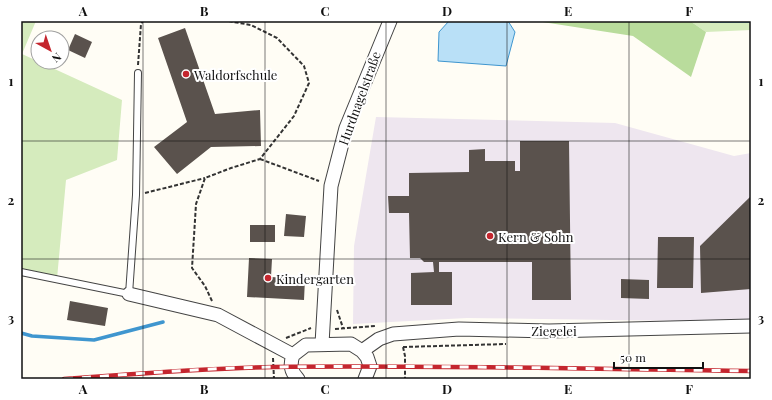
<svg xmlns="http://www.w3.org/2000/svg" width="772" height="400" viewBox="0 0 772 400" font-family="'Playfair Display',serif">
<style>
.industrial{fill:#eee6ef}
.green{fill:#d5ebbd}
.forest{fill:#b9dc9c}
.water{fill:#b9e0f7;stroke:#3f96cf}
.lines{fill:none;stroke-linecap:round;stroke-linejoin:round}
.stream{stroke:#3f96cf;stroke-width:3.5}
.building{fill:#5a524d}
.service-casing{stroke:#444;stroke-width:8}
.minor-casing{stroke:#444;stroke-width:15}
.path{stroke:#333;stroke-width:2;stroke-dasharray:4 2;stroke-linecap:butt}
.service{stroke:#fff;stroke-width:6}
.minor{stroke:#fff;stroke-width:13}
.rail-casing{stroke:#c4262e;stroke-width:4.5}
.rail{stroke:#fff;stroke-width:3;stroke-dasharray:9;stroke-linecap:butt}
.grid{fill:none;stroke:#111;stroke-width:1;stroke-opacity:0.55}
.poi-dot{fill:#c4262e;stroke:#fff;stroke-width:1.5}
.labels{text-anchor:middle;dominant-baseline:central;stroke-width:4;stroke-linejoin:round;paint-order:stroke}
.poi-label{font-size:13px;fill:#111;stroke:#fff;text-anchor:start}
.street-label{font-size:13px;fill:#111;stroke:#fff}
.neatline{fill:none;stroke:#111;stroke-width:1.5}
.grid-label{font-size:13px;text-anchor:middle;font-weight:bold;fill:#111}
</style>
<rect width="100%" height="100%" fill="#fffdf5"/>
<path class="industrial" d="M376,117L615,123L734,156L751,153V322L467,318L353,324L354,246Z"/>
<path class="green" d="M21,21H36L22,54L122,100L117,160L66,180L57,279L21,272Z
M690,21H751V30L706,32Z"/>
<path class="forest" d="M536,21H690L706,32L691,77L633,36Z"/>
<path class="water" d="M449,21H508L515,32L506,66L438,61L439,32Z"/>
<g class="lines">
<path class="stream" d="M711,21H749
M21,333L32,336L94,340L163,322"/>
</g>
<path class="building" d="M185,28L215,114L260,110L261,146L211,147L177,174L154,147L187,122L158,38Z
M75,34L92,42L85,58L68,50Z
M520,141H569L571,300H532V262H439V272H452V305H411V273L434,272L433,262H424L420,258H410L409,213H389L388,196H409V173L469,172V150L485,149V161H515V171H520Z
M751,196V289L701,293L700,246Z
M286,214L306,216L304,237L284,236Z
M250,225H275V242H250Z
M658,237H694L693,288H657Z
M249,258L272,259L271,277L305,279L304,300L247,297Z
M621,279L649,280V299L621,298Z
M70,301L108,308L105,326L67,320Z"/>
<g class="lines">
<g class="service-casing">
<path id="service" d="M21,272L129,294L136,195L138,73"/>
</g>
<g class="minor-casing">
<path id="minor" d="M129,294L218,315L293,355
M322,344L331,186L346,128L390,21
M362,351L379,339L393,334L459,329L549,331L751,326
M298,379C290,371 290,364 293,355L306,345L351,344L362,351L367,357L370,366L365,379"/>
</g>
<path class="path" d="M138,65L141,24L143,21
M260,159L319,181
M145,193L205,178
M212,301L205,286L192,268L196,204L205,178L231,168L260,159L294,116L309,83L304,66L277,38L251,25L228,21
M337,310L343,328
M335,329L375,326
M286,338L311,328
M403,347L506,344
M403,347L405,356V379
M273,358L274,379"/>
<use href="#service" class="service"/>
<use href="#minor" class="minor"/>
<g class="rail-casing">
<path id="rail" d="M64,379C134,374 204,368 274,367C433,365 592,369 751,371"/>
</g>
<use href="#rail" class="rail"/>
</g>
<path class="grid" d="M143,21V379M265,21V379M386,21V379M507,21V379M629,21V379M21,141H751M21,259H751"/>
<g class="poi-dot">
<circle cx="186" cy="74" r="4"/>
<circle cx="490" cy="236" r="4"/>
<circle cx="268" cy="278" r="4"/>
</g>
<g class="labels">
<g class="poi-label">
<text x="194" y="74">Waldorfschule</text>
<text x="498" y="236">Kern &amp; Sohn</text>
<text x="276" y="278">Kindergarten</text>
</g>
<g class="street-label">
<text transform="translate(359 98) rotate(-70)">Hurdnagelstraße</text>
<text x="554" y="330">Ziegelei</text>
</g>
</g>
<rect width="772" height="400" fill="none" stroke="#ffffff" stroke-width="44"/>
<g transform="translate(50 50) rotate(140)"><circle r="19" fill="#ffffff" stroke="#a0a0a0"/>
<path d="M0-3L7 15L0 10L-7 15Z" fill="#c4262e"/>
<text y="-6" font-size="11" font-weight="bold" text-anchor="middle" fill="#111111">N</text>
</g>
<path d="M614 362v6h89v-6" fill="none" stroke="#111111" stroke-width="2"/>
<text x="620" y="362" font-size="12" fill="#111111" stroke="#ffffff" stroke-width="3" paint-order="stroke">50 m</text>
<rect x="22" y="22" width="728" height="356" class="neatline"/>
<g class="grid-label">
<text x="83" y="16">A</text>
<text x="204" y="16">B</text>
<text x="325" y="16">C</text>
<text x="447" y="16">D</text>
<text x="568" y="16">E</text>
<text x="689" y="16">F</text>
<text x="11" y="86">1</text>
<text x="761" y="86">1</text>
<text x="11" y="205">2</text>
<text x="761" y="205">2</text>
<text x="11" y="323">3</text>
<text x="761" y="323">3</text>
<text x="83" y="394">A</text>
<text x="204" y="394">B</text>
<text x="325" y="394">C</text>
<text x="447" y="394">D</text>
<text x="568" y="394">E</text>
<text x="689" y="394">F</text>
</g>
</svg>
